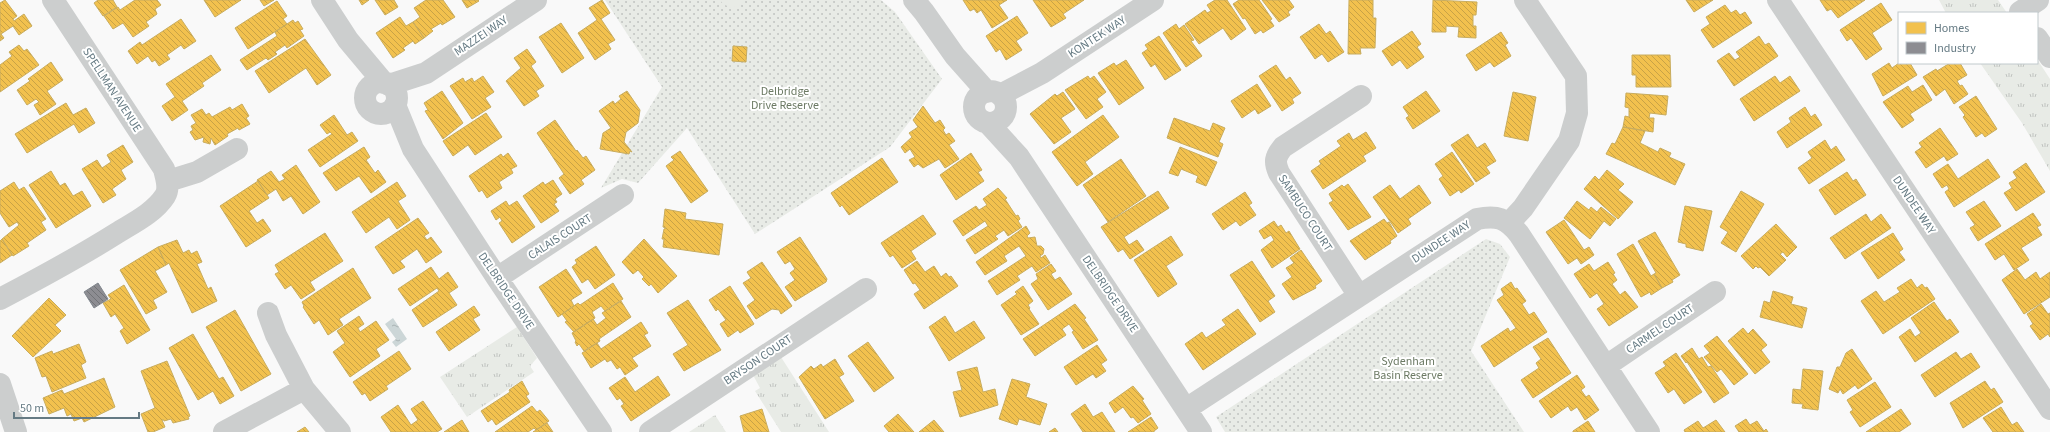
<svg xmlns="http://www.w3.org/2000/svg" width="2050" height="432" viewBox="0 0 2050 432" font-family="'Source Sans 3',sans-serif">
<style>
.grass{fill:url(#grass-tufts)}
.park{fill:url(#park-dots)}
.pitch{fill:#e8ebe6}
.water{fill:url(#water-ripples)}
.homes{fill:url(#homes-back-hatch);stroke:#c8ac5e}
.industry{fill:url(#industry-back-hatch);stroke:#81878e}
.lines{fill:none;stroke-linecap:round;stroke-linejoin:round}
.minor{stroke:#cccece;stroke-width:22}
.labels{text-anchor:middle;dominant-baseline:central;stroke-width:4;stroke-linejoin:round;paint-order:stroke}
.street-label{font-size:12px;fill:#657a83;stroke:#fff}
.park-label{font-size:12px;fill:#6c7a64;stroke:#fff}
</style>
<defs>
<pattern id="grass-tufts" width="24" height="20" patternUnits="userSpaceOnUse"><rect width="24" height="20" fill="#e8ebe6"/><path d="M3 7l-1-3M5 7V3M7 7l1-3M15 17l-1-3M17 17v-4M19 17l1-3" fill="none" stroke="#c0c3c0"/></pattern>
<pattern id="park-dots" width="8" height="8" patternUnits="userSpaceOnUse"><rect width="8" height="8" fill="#e8ebe6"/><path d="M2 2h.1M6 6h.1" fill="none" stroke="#c0c3c0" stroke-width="1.8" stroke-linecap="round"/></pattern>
<pattern id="water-ripples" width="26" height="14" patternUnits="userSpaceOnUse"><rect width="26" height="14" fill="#ccd6d7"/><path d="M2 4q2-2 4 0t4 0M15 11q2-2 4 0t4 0" fill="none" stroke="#a9b3b4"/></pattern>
<pattern id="homes-back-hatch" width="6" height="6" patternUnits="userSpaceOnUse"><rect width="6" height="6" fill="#f2c14e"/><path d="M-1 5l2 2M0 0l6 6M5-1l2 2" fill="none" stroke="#c8a246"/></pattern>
<pattern id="industry-back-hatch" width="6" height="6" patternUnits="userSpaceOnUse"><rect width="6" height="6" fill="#8d8d92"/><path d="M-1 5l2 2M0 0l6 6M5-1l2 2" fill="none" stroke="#717377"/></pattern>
</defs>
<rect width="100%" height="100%" fill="#f9f9f9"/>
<path class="grass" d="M1939,0H1998L2007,13H1946Z
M2037,59L2050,79V171L2022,123L1980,63H2037Z
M517,327L537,358L530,366L534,372L467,417L440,377Z
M781,357L829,432H781L755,391L760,388L753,375Z
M715,415L726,432H689Z"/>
<path class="park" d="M605,0H881L895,12L942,79L890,147L755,234L687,128L638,183L622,179L601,188L662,87Z
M1486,239L1500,244L1510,257L1471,351L1524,432H1225L1216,417Z"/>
<path class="pitch" d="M720,0H745L742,4L732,8L723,4Z"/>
<path class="water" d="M393,318L407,339L396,347L392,342L396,339L385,324Z"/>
<path class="homes" d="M5,0L17,16L13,19L14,21L24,14L32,26L19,35L13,26L1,34L4,38L0,41V3Z
M98,0H113L117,7L103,16L94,3Z
M135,0H157L161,5L155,9L157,14L146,22L149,26L133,37L123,23L113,29L104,16L118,7L120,10Z
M204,0H241L215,17Z
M260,0H274L264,6Z
M359,0H369L362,5Z
M375,0H394L398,7L385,15Z
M426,0H443L455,17L442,25L441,23L431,29L433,31L424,38L413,22L420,17L414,8Z
M462,0H478L479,1L467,8Z
M602,0L610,13L601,19L615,40L608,44L611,49L595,60L578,33L597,20L589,8Z
M963,0H1007L999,5L1008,18L992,28L981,10L977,13L974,9L970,11Z
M1033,0H1084L1063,14L1066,18L1051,27Z
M1215,0H1227L1246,29L1231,40L1223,28L1199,44L1185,24L1205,10L1207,13L1211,11L1207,5Z
M1239,0H1259L1272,19L1270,20L1274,26L1263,33L1261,30L1255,34L1245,18L1243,19L1233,4Z
M1262,0H1289L1294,7L1288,12L1290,15L1279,22Z
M1349,0H1373V18H1376L1375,48H1360L1361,54H1348Z
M1433,0L1477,2L1476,15H1473V26H1476V38L1458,37L1459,27L1446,26V32H1432Z
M1686,0H1713L1694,12Z
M1820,0H1865L1838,18L1831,9L1827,11Z
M277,1L287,16L283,19L287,24L248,49L235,28Z
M1881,3L1892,20L1872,33L1882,49L1866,60L1851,38L1847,41L1840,30Z
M1725,5L1731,13L1736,10L1740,15L1745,12L1752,23L1713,48L1701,30L1710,24L1706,17Z
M1017,16L1028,33L1016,41L1022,50L1006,60L1000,49L996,52L986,36Z
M400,17L406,26L413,22L424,38L415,44L413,41L403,48L405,50L393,58L376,33Z
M181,19L196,41L184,49L181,45L167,55L170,59L159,66L155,60L152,62L148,56L137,64L128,51L140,42L142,45Z
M293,20L295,23L298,21L303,29L300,30L304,36L287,48L285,45L275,52L277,54L268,60L266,58L247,70L240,60L277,36L275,32Z
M561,23L584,58L562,73L539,37Z
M1176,24L1179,29L1184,25L1194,40L1191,41L1202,56L1186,67L1163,33Z
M1319,24L1326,34L1330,31L1344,52L1328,62L1322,54L1315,59L1300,37Z
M1412,31L1421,44L1417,47L1424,57L1407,69L1400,60L1392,66L1382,51Z
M1501,32L1508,43L1505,45L1511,56L1494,67L1490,62L1476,71L1466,55Z
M1159,36L1181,70L1165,80L1155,64L1151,67L1142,53L1148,49L1145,45Z
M1759,36L1765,45L1769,43L1778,56L1734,86L1717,61L1729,53L1735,60L1740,57L1736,52Z
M305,39L331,75L317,85L306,68L269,93L255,71Z
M19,45L24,51L27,49L39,65L0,92V65L12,56L9,52Z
M733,46L747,47L746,62L732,61Z
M527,49L536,62L531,66L544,86L536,91L539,96L524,106L506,81L521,68L514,58Z
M211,55L221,70L202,83L204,86L182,101L188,110L172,121L162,106L175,97L166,84Z
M1632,55H1670L1671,87H1636V75H1632Z
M1126,60L1144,88L1119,105L1098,73L1114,63L1116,66Z
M51,62L63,80L47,91L56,104L40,115L34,105L39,102L36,99L27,105L17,90L30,81L28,79Z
M1889,63L1892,68L1899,63H1910L1917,75L1883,96L1872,74Z
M1950,63H1960L1967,75L1957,81L1960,86L1962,85L1968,94L1954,104L1945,89L1936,96L1923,77L1936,69L1937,71Z
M1276,65L1286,80L1290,77L1301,93L1292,99L1294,103L1282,111L1259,76Z
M483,76L494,92L485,98L491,107L472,119L450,86L463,78L465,82L472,78L474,82Z
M1088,76L1090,79L1094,76L1106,92L1097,99L1103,107L1086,119L1065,90Z
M1775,76L1780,83L1790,76L1800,91L1754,121L1740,99Z
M1257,84L1271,106L1258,114L1255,109L1242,118L1231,101Z
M1923,85L1932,100L1910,114L1914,120L1902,128L1883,102L1908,86L1912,92Z
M442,91L463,123L443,139L425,111L428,110L424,103Z
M627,91L640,110L638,123L626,132L624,142L632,152L630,151L629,154L600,149L603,133L611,128L599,111L613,101L615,104L621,99L619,96Z
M1426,91L1440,111L1413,129L1406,118L1409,116L1403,107Z
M1063,92L1075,109L1061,118L1071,132L1054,144L1030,114L1055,94L1057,96Z
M1513,92L1536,97L1528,141L1504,136Z
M1626,93L1668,96L1666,115L1650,113L1649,118H1654L1653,132L1623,127L1625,116L1629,117V108L1625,107Z
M1976,96L1997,129L1985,137L1982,133L1976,137L1963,117L1965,115L1959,107Z
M66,103L73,115L86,108L95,123L79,133L74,124L27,153L15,134Z
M242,104L249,116L246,118L250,124L239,130L238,128L227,134L228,136L215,145L211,138L210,144L203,142L204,137L195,140L190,132L193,130L191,126L196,123L191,115L202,109L206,115L209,113L212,117L230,107L232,110Z
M923,106L935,123L940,120L945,128L943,130L946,135L949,133L955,141L949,145L959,159L945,168L939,159L923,168L918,164L914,167L909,160L915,157L910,149L905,153L901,147L912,137L909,133L918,127L913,120Z
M1805,107L1811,117L1815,114L1822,125L1787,148L1777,132L1791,122L1789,118Z
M486,113L502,137L475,155L468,145L453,156L443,141Z
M334,115L347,135L352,132L358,141L320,167L308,150L332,134L330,132L327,134L320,125Z
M1103,115L1119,137L1085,162L1093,174L1077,186L1052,152Z
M1174,118L1210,131L1213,123L1225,128L1219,142L1223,144L1218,157L1167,138Z
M555,120L576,151L577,150L583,158L586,156L595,170L581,180L584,184L570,194L559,178L564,174L537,133Z
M1623,127L1645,131L1640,143L1658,152L1660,148L1671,153L1669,157L1685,164L1675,185L1606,154L1612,143L1615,144Z
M1940,128L1958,154L1947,161L1944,156L1926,168L1915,152L1922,147L1919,143Z
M1366,132L1376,148L1363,156L1366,161L1323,189L1311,171L1321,164L1319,161L1341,146L1337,141L1349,133L1353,140Z
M1468,134L1477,148L1485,143L1496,161L1486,167L1490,173L1476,182L1451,145Z
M1825,140L1831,150L1836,146L1845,160L1809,184L1798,168L1812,158L1808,152Z
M123,145L133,162L121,170L126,179L112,189L116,195L103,203L82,169L97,160L102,168L111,162L107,155Z
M364,147L370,157L366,160L375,173L378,170L386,182L371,193L359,176L336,191L323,173Z
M1180,147L1217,162L1206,186L1196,182L1198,176L1181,169L1178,176L1169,173Z
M680,151L708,191L691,203L666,166L674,160L671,157Z
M1452,152L1474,184L1461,193L1459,190L1450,196L1439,179L1443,176L1435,164Z
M508,153L517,166L511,169L513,173L499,182L502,188L487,198L482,190L479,192L469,176L501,154L503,157Z
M971,153L982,170L978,172L984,181L956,200L940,175Z
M882,158L898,182L849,215L842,205L840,207L831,193Z
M1121,159L1146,196L1108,222L1083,185Z
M1988,159L2000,177L1954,207L1945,192L1949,189L1947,185L1942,188L1933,174L1948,164L1958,179Z
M2026,163L2045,192L2016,211L2004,193L2012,188L2009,183L2017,178L2013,172Z
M296,165L320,202L303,214L291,196L283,201L276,189L267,195L257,180L271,171L279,182L285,179L282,175Z
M1607,170L1624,184L1618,190L1633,202L1618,219L1584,189L1595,176L1599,180Z
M51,171L60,186L65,183L73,196L82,191L91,206L56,228L29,185Z
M1847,172L1853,181L1856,179L1866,195L1835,215L1819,190Z
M553,180L562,194L555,199L557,202L554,204L559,211L541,223L523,196L543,182L545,185Z
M258,181L269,198L249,211L257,223L263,219L271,231L246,247L220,206Z
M14,182L19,190L24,187L46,219L41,222L46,230L27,243L29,246L13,256L2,239L19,225L17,222L9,227L0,213V191Z
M397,182L406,196L398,201L410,220L397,229L389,217L366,233L352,212Z
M1348,184L1371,217L1348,230L1329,203L1333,201L1329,194L1342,185L1344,187Z
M1390,185L1400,199L1419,185L1431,203L1408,219L1411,224L1398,233L1373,197Z
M998,188L1007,198L1005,199L1016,216L1018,215L1020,219L1018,221L1022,227L1008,236L1004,230L995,236L998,239L975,254L966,240L988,226L985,221L963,236L953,221L976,206L979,210L987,205L983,199Z
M1158,191L1169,208L1124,237L1129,245L1137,240L1144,250L1130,259L1123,249L1118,252L1101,227Z
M1741,191L1764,204L1736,252L1721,243L1728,232L1720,227Z
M1245,192L1252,203L1249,205L1256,215L1240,226L1236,221L1223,230L1212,214Z
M506,201L509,206L517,201L535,227L512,243L499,223L502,221L500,217L496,220L491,211Z
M1577,201L1589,210L1591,207L1597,212L1601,207L1616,219L1610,226L1604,221L1590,239L1564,218Z
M1984,201L2001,226L1978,241L1970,228L1975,225L1966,212Z
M1685,206L1712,211L1703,251L1686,247V244L1678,242Z
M665,209L686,213L685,219L723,224L719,255L663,247L664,239H662L664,229L666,228L663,227Z
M2033,213L2041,225L2037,227L2042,235L2021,248L2029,260L2014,270L2004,254L1995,260L1985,244Z
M1866,214L1871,222L1881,214L1891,228L1845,259L1830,238Z
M923,215L936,234L911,251L916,259L902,268L893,255L890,257L881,243Z
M418,218L429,233L424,236L427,240L431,237L442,252L426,263L417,249L400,261L405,267L393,274L375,247Z
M1384,219L1387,223L1389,222L1397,236L1390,241L1391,243L1365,260L1350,241Z
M1564,220L1584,250L1589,247L1594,255L1581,264L1577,258L1568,264L1546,232Z
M1274,221L1278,227L1281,225L1286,233L1289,231L1300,249L1272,268L1261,250L1274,240L1271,235L1264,239L1259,231Z
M1776,224L1797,247L1787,257L1783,252L1780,254L1786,260L1769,276L1760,267L1758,268L1756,266L1753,269L1741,256Z
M1026,226L1030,233L1027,236L1028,238L1035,237L1037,246H1041L1044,249L1043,254L1040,256L1041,258L1045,255L1050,263L1036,272L1032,266L1017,276L1020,280L997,295L988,281L1026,256L1019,246L1004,256L1007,261L985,275L976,262Z
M1655,232L1680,275L1672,280L1673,282L1662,288L1654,274L1656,273L1638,241Z
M325,233L343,261L310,282L315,290L301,299L291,285L285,289L275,274L279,272L275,265Z
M1893,233L1903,249L1899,252L1905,260L1878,279L1861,253Z
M1171,236L1183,255L1166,266L1177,284L1158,297L1134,260Z
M800,237L827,279L826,282L795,301L785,287L795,280L790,273L795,269L790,261L785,264L777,252Z
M2,239L12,255L0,263V241Z
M644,239L677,276L658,293L651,284L649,286L642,279L644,277L638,270L633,274L622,262Z
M177,240L183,253L189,250L191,254L197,251L202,262L197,264L208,289L211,287L217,301L192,313L169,263L166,265L158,247Z
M1633,244L1651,276L1654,274L1662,288L1651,295L1650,292L1641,297L1617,254Z
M596,246L615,275L595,289L588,279L582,283L572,267L577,263L575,260Z
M158,247L166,265L155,271L167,292L153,300L157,308L146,314L120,270Z
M1301,250L1322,281L1315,286L1316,288L1293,300L1282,284L1292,277L1286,268L1294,263L1290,258Z
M917,261L925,272L934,266L941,277L946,273L949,277L951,276L958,286L924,309L914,294L920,290L915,283L913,284L904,270Z
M1252,261L1275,296L1268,301L1275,312L1260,322L1230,275Z
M762,262L792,306L781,314L779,310L772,309L756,319L747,306L755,300L743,283L751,278L747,272Z
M1608,262L1615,273L1613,274L1617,280L1612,284L1620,295L1625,291L1638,307L1609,326L1597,309L1604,304L1597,293L1590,298L1574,274L1589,264L1594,271Z
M1051,264L1056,271L1051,274L1055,280L1060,277L1072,294L1048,310L1031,284L1038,279L1036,274Z
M431,267L439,279L448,272L458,287L449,293L457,305L423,327L412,310L439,291L437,288L410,306L398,289Z
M353,268L371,298L339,319L343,325L328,335L319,320L314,324L303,307L304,306L302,302Z
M566,269L582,293L571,300L574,306L558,317L539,287Z
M2017,269L2025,280L2036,272L2040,279L2050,272V297L2024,314L2002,280Z
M1911,279L1917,288L1922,284L1925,288L1927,287L1935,299L1883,334L1861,301L1876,291L1884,302L1900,292L1897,288Z
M1511,282L1515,289L1517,288L1526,301L1522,304L1529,315L1534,312L1547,332L1494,367L1481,346L1508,328L1510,332L1516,328L1497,300L1504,295L1501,289Z
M613,283L623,299L605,311L601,306L592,312L595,318L574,332L565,322L567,321L562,314L578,303L580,305Z
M124,285L150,330L127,344L120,331L124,328L115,314L111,317L103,303L111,299L108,295Z
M730,286L754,324L740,333L738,330L728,337L720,324L726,320L718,309L716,311L709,300Z
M1023,286L1033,301L1028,305L1030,308L1029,309L1039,324L1021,335L1001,305L1017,294L1015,292Z
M1773,291L1793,297L1791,304L1807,308L1802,328L1760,317L1764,301L1770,303Z
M49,298L66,315L55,325L61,331L33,357L12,336Z
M688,300L721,350L684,371L673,354L688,345L667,313Z
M621,301L631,317L599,339L600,341L584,351L579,344L577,346L575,342L576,341L572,333L593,319L597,325L606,318L602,313Z
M1934,302L1947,321L1950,319L1959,332L1915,362L1899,337L1910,329L1915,337L1921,333L1911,318Z
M1075,304L1086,318L1084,319L1098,340L1083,349L1072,332L1074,331L1069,324L1062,329L1066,335L1035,356L1023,339Z
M2041,304L2048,314L2050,313V337L2048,334L2040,340L2030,326L2033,324L2027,314Z
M474,306L480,315L473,319L480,330L449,351L436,332Z
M1238,309L1256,334L1203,370L1185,344L1202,332L1206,338L1226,325L1222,320Z
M235,310L271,374L241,391L206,327Z
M359,316L364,324L358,328L360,332L376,321L389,340L376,349L380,356L350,377L333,352L345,343L337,331Z
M945,316L955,333L974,321L985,338L949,361L929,327Z
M641,322L648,333L644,335L651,346L632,358L638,366L625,375L620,367L617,369L611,360L607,362L605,359L591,368L582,353L597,343L601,349Z
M1743,328L1748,334L1753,329L1767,345L1761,350L1770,362L1755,374L1728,341Z
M193,334L219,379L223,377L234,396L220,404L213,391L198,400L169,348Z
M1717,336L1748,374L1734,385L1721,369L1717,372L1704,357L1710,353L1704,346Z
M1548,338L1571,373L1533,398L1521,380L1539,368L1536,363L1541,359L1533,347Z
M868,342L894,378L874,392L848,356Z
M79,344L86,362L81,365L86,378L52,392L46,376L42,377L35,358L52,351L53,354Z
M1097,345L1107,360L1101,364L1106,371L1096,378L1093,374L1076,385L1064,367Z
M1692,348L1699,359L1702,357L1708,367L1711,366L1729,393L1714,403L1687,362L1686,363L1681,356Z
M1852,349L1872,379L1858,389L1855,385L1843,394L1840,389L1838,393L1829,389L1837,367H1840L1846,353Z
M399,351L411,369L386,386L388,389L370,401L365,393L362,395L353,382Z
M1956,352L1961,359L1971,353L1980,367L1935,397L1921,375Z
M1676,353L1702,392L1684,404L1674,389L1668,393L1655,373L1666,366L1663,362Z
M835,359L844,374L839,377L854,401L825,419L799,377L811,366L814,369L821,364L823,367Z
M167,361L190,416L188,417L189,419L173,423L171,419L164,421V420H162L165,427L153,432H148L141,414L155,408L141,371Z
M977,367L983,392L995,389L998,405L960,417L953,392L962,390L957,372Z
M1803,369L1823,371L1818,410L1802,408L1803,404L1792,403L1793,389L1801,390Z
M1577,375L1585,387L1581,390L1586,397L1589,395L1599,410L1585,420L1577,407L1571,411L1568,406L1551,418L1539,401Z
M658,376L670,395L631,421L621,406L624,404L620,398L617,400L609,388L625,377L635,392Z
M104,378L115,407L84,422L82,418L74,421L71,414L67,416L64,408L49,414L43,398L62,390L64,394Z
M1012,379L1030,384L1026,397L1047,404L1040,425L1019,419L1017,425L999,419Z
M522,381L529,394L526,396L530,402L496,425L492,419L488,422L481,411L510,392L509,390Z
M1985,381L1991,390L1994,388L2003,402L1963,428L1950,403Z
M1875,382L1891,407L1860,427L1850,412L1853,410L1847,400Z
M1133,386L1144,399L1142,400L1151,414L1138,423L1133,417L1131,418L1123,407L1115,413L1109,403Z
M423,401L442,429L437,432H391L381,417L398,405L411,425L418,420L411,409Z
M1085,404L1093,417L1102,412L1115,432H1083L1071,414Z
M532,406L537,412L540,410L549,421L536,430L534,428L528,432H495Z
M2001,407L2012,425L2017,422L2024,432H1993L1983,418Z
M762,409L769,432H744L740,416Z
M1901,409L1911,424L1899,432H1866Z
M898,414L914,432H889L884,426Z
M1151,417L1158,428L1154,431V432H1128Z
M1746,419L1750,425L1757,421L1764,431L1766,429L1768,432H1739L1735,426Z
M462,420L469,432H444Z
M934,420L944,432H919Z
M1716,420L1725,432H1685L1684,430L1698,421L1703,428Z
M1588,421L1595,432H1573V431Z
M547,423L553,432H533L536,430Z
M305,427L309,432H297Z
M1055,428L1058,432H1049Z"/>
<path class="industry" d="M98,283L108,299L94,308L84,292Z"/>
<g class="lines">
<path class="minor" d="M322,0L348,40L384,83
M914,0L924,12L955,56L987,92
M1778,0L2050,409
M2020,12L2038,0
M2037,38L2050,57
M365 98a16 16 0 1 1 32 0a16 16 0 1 1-32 0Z
M389,85L426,73L536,0
M974 107a16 16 0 1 1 32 0a16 16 0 1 1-32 0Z
M1000,95L1042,73L1153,0
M395,105L413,149L497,278L601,432
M988,123L1019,157L1201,432
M168,181L197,172L237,149
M1510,222L1523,208L1569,141L1577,113L1576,76L1525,0
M497,278L623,195
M1359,296L1279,173C1274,162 1275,157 1283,147L1361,96
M0,299C40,278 79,257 117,233C133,223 154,213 165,196C170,188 166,178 164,169L53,0
M268,313L276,335L304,389L340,432
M1606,366L1715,292
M0,384L16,432
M1186,409L1477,219C1497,215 1506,218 1519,234L1649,432
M224,432L304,389
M650,432L866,289"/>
</g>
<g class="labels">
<g class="street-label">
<text transform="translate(481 36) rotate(-34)">MAZZEI WAY</text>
<text transform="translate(1097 37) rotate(-33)">KONTEK WAY</text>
<text transform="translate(112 90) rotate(57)">SPELLMAN AVENUE</text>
<text transform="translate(1914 205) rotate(56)">DUNDEE WAY</text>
<text transform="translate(1305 213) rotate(57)">SAMBUCO COURT</text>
<text transform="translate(560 237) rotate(-33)">CALAIS COURT</text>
<text transform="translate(1441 242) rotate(-33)">DUNDEE WAY</text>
<text transform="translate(506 291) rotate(56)">DELBRIDGE DRIVE</text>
<text transform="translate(1110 294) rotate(56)">DELBRIDGE DRIVE</text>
<text transform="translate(1660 329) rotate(-34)">CARMEL COURT</text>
<text transform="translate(758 360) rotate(-34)">BRYSON COURT</text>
</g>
<g class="park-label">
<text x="785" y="91">Delbridge<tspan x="785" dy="14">Drive Reserve</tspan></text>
<text x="1408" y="361">Sydenham<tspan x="1408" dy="14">Basin Reserve</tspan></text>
</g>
</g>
<rect x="1898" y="12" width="140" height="52" fill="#ffffff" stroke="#c1cacd"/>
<rect x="1906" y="22" width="20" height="12" fill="#f2c14e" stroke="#c1cacd"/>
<text x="1934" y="32" font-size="12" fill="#657a83">Homes</text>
<rect x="1906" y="42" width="20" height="12" fill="#8d8d92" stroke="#c1cacd"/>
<text x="1934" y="52" font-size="12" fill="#657a83">Industry</text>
<path d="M14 412v6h125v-6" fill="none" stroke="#657a83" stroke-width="2"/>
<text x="20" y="412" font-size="12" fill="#657a83" stroke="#ffffff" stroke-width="3" paint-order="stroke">50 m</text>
</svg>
